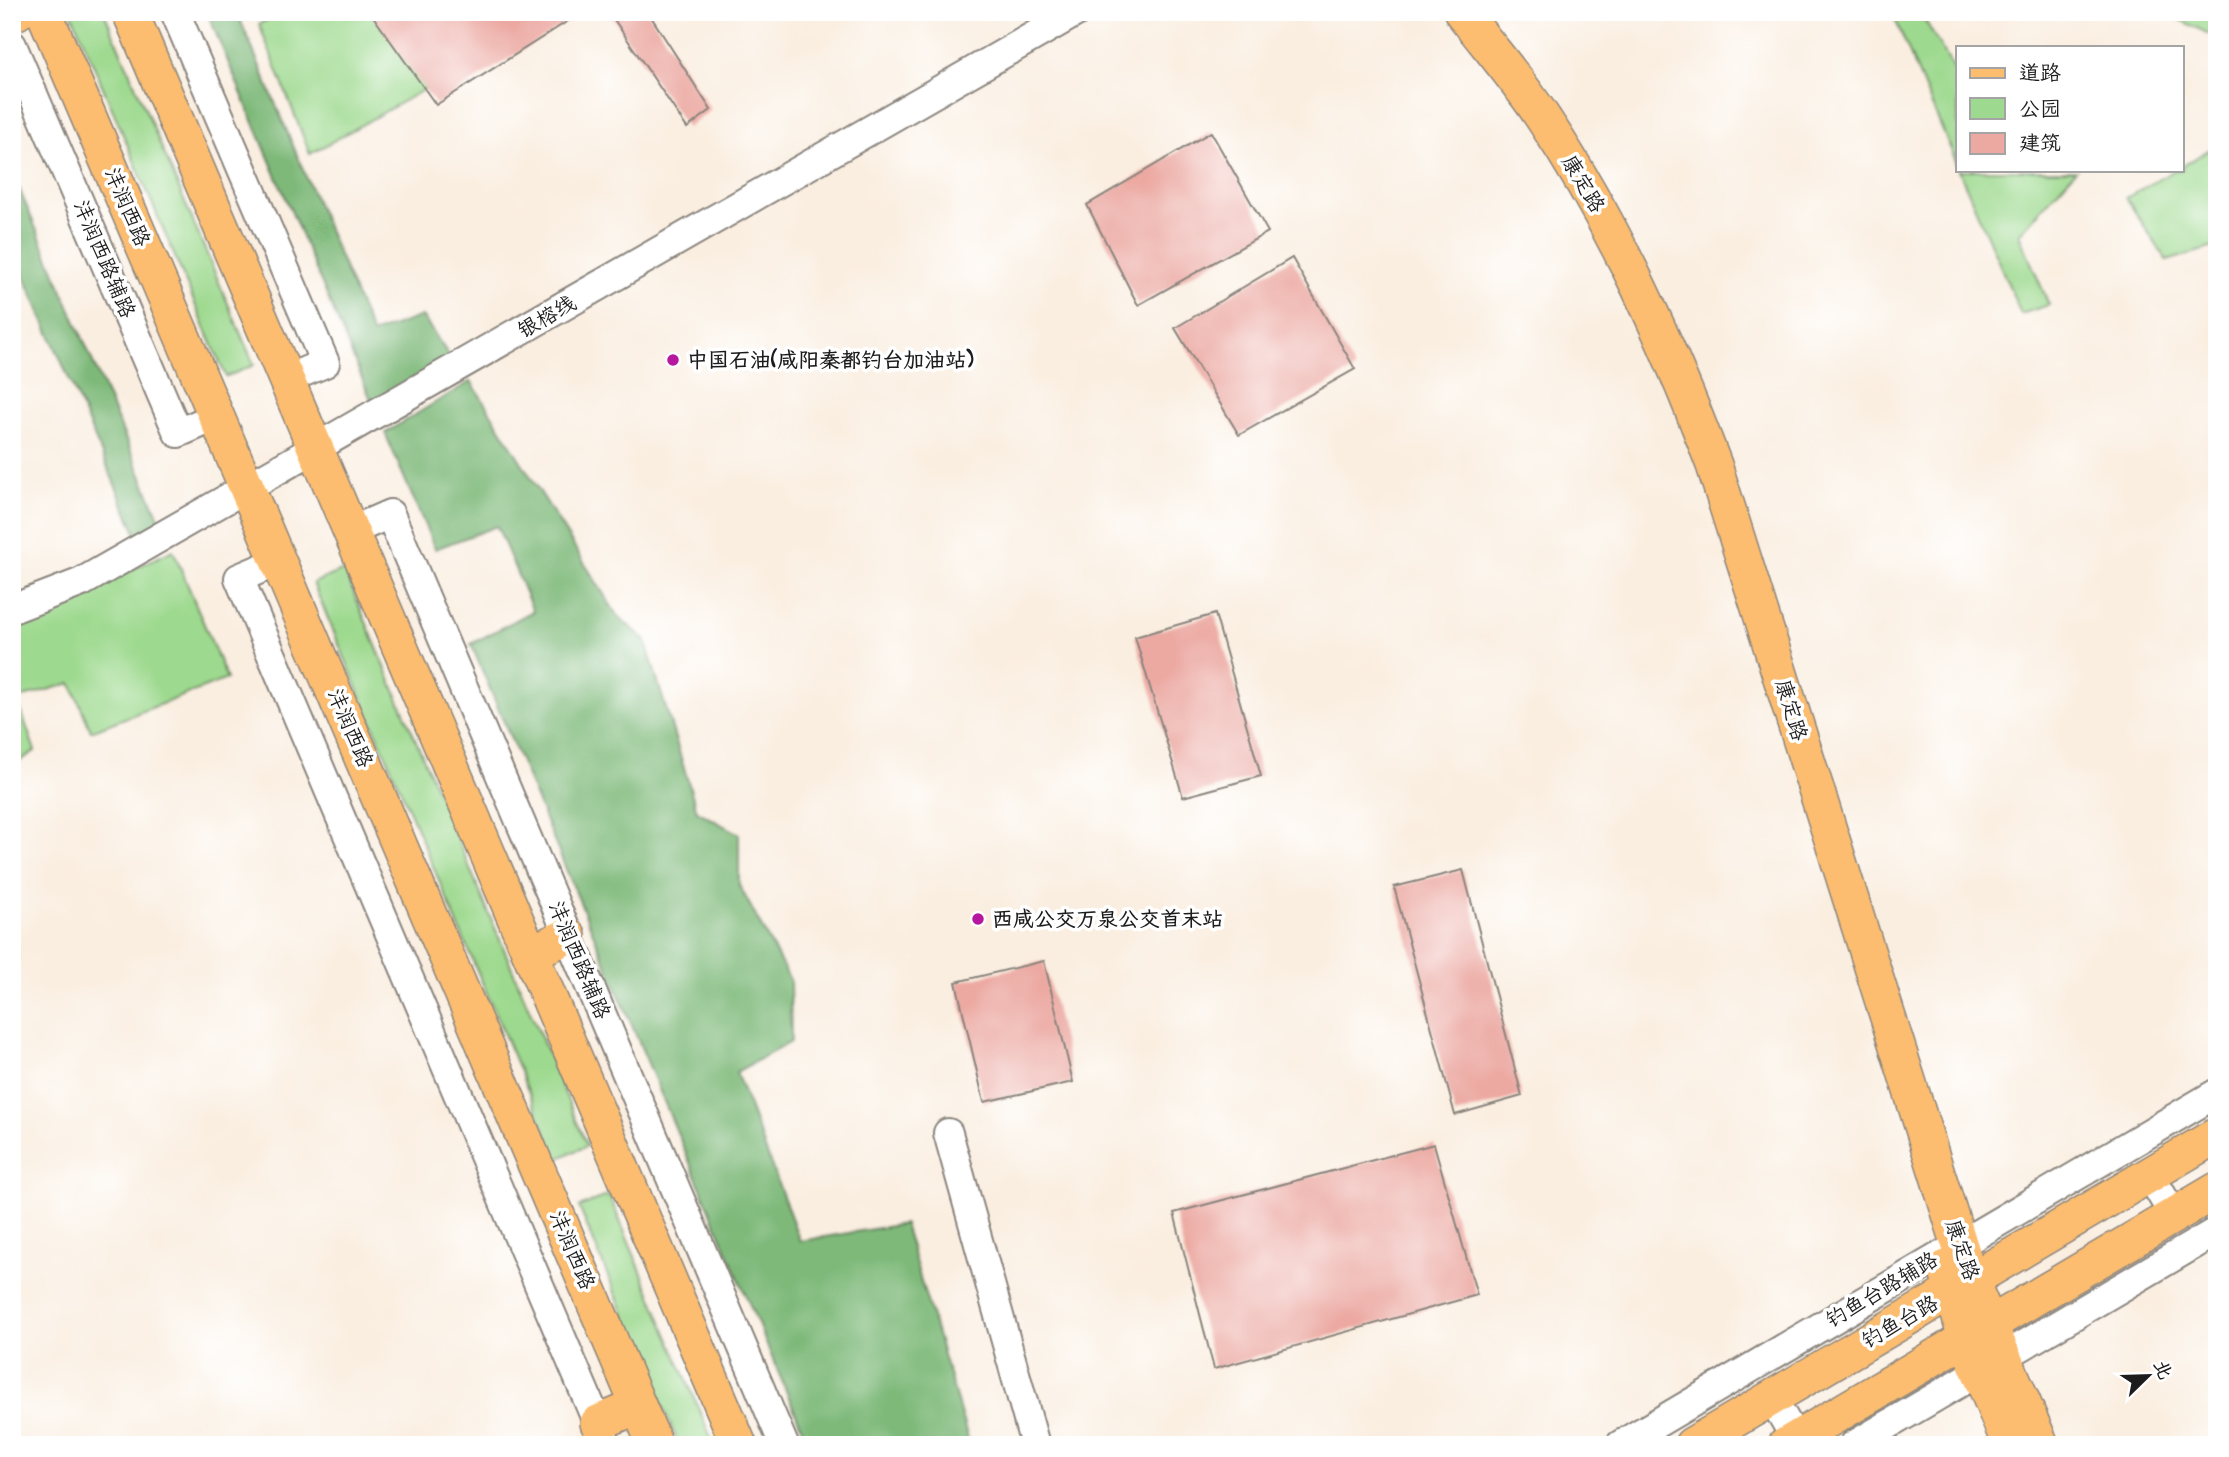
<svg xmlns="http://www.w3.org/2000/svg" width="2229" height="1457" viewBox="0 0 2229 1457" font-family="'Architects Daughter','LXGW WenKai TC',sans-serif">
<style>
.green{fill:#9dd98e;stroke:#5c7a55;stroke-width:2}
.forest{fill:#7eb979;stroke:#4d6a4a;stroke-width:2}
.building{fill:#eca9a2}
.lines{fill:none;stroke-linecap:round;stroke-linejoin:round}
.minor-casing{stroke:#8b857e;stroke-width:32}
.major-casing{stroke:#8b857e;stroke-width:38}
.minor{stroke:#fff;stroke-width:28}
.major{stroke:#fcbd6f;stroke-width:35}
.poi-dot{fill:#b5179e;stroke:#fff;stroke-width:2.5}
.labels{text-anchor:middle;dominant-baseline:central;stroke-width:7;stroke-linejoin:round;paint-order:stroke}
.street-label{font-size:21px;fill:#1c1c1c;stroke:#fff}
.poi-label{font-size:21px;font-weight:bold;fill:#1c1c1c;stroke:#fff;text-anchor:start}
</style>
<rect width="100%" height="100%" fill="#fff"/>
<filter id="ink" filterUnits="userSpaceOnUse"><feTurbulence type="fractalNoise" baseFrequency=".0143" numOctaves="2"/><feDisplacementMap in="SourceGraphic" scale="14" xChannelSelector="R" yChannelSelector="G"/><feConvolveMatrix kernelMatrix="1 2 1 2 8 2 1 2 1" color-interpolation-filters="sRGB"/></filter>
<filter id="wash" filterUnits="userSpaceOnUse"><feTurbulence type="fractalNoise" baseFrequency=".00686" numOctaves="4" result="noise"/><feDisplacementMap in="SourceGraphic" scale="28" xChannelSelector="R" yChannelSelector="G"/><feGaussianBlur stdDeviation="1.57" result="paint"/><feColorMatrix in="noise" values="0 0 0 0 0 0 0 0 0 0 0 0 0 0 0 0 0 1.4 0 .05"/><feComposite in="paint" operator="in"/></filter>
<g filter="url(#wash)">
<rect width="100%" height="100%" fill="#faeee0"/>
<path class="green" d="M71,12H104L254,365L226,377Z
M281,12H386L432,85L310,154L259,24Z
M1901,12H1920L1958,76V166L1895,19Z
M2164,12H2217V38Z
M2217,145V246L2167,261L2126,198L2175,170H2182V166Z
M1959,170H2076L2019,234L2049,305L2021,314Z
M173,550L227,679L91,731L71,683L17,699L35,751L12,766V626Z
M344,570L587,1146L557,1159L313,583Z
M609,1195L714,1445H679L579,1207Z"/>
<path class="forest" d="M207,12H237L372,334L422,316L450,357L372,402Z
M12,172L161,522L137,535L12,248Z
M471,381L618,617L645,639L697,811L739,834V885L790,980L791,1042L736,1072L800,1241L904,1224L970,1445H809L471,644L533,611L497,526L435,549L385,433Z"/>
<g id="blocks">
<path class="building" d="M370,12H582L436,105Z
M609,12H648L711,110L687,128Z
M1211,132L1268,232L1138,305L1087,205Z
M1292,258L1355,369L1239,435L1175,328Z
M1215,614L1261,776L1183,797L1135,637Z
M1463,870L1522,1096L1455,1115L1394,887Z
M1044,961L1073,1082L984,1102L956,982Z
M1434,1144L1477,1295L1214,1369L1174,1213Z"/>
</g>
</g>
<g filter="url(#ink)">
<use href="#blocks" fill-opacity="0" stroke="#8b857e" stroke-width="2"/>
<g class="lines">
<g class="minor-casing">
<path id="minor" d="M175,12L325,363L287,379
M12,45L178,433L217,416
M351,531L390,514L784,1445
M279,561L239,578L607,1445
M12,609L82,582L1076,12
M948,1133L1035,1445
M2150,1175L2174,1216
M1772,1398L1796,1439
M1620,1445L2217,1093
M1854,1445L2217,1231"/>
</g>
<g class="major-casing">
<path id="major" d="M44,12L655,1445
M130,12L739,1445
M1462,12C1489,47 1519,81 1543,118C1615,226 1668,343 1714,465L1971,1281L2041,1445
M12,14L17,12
M530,953L568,936
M1946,1268L1966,1339L2010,1445
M598,1423L638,1406
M1692,1445L2217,1135
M1786,1445L2217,1190"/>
</g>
<use href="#minor" class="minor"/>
<use href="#major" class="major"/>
</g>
</g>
<g class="poi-dot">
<circle cx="673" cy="360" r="7"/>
<circle cx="978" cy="919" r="7"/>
</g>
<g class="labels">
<g class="street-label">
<text transform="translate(1583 184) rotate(59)">康定路</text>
<text transform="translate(127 207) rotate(67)">沣润西路</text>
<text transform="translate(104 259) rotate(67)">沣润西路辅路</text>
<text transform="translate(547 317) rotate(-30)">银榕线</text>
<text transform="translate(1791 710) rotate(73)">康定路</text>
<text transform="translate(350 728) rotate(67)">沣润西路</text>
<text transform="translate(579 960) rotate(67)">沣润西路辅路</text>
<text transform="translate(572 1250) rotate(67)">沣润西路</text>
<text transform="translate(1962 1250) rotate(71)">康定路</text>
<text transform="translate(1882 1290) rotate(-31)">钓鱼台路辅路</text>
<text transform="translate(1900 1322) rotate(-30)">钓鱼台路</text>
</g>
<g class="poi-label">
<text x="687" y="360">中国石油(咸阳秦都钓台加油站)</text>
<text x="992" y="919">西咸公交万泉公交首末站</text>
</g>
</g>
<rect width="2229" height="1457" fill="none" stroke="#fff" stroke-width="42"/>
<rect x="1956" y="46" width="228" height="126" fill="#ffffff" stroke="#a4a4a4" stroke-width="2"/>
<rect x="1970" y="68" width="35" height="10" fill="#fcbd6f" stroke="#a4a4a4" stroke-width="2"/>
<text x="2019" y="80" font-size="21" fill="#1c1c1c">道路</text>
<rect x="1970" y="98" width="35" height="21" fill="#9dd98e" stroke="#a4a4a4" stroke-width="2"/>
<text x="2019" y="116" font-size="21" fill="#1c1c1c">公园</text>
<rect x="1970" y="133" width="35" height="21" fill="#eca9a2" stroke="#a4a4a4" stroke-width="2"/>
<text x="2019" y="150" font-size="21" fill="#1c1c1c">建筑</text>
<g transform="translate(2148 1376) rotate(67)" stroke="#ffffff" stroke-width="5" paint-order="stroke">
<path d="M0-5L12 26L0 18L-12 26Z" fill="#1c1c1c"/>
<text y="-10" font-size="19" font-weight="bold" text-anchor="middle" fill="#1c1c1c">北</text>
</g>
</svg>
